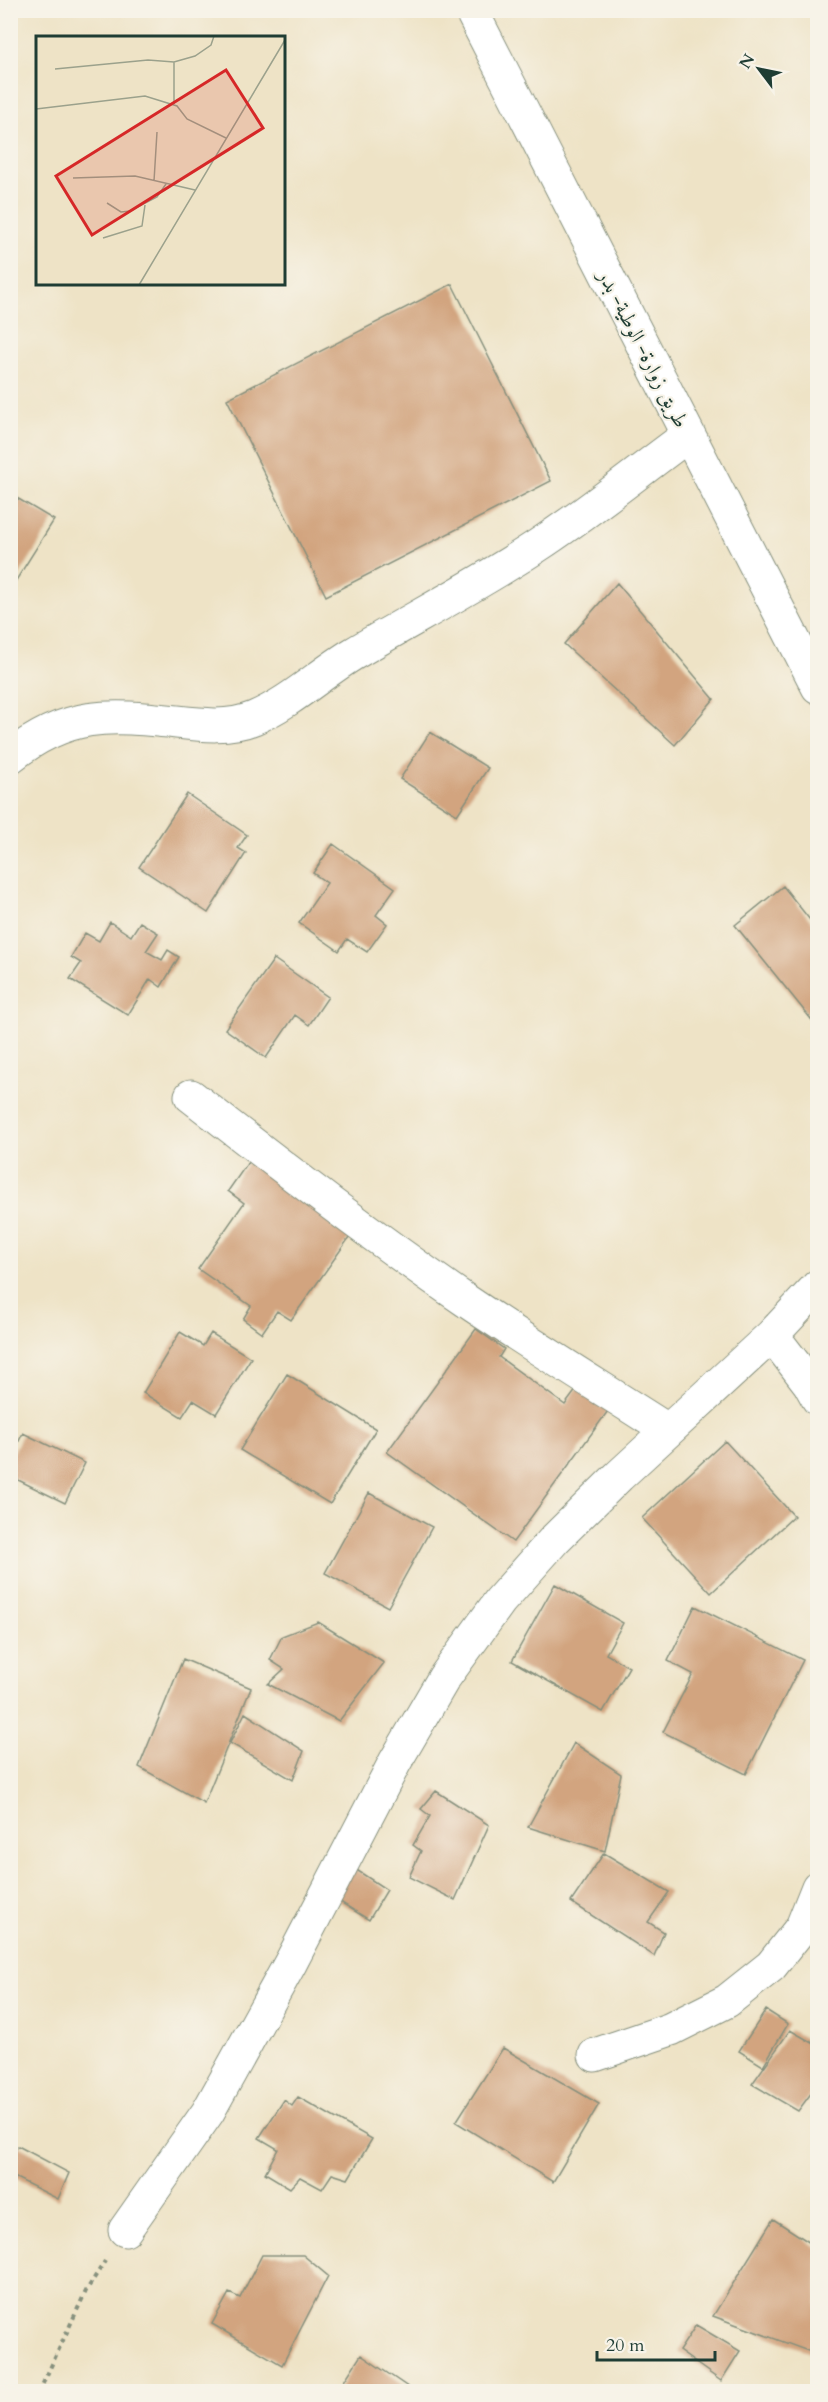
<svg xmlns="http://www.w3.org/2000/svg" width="828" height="2402" viewBox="0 0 828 2402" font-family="Cardo,Amiri,serif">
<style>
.building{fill:#d2a47f}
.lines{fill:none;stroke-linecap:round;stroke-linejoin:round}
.minor-casing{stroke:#86907d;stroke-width:35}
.highway-casing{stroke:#86907d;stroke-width:35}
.path{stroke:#86907d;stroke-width:4;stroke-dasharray:4.5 4.5;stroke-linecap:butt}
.minor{stroke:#fff;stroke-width:33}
.highway{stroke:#fff;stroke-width:33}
.labels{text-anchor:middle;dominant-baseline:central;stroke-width:4.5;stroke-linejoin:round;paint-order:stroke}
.street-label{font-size:21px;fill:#1f3d34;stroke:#f7f3e8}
.inset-road{fill:none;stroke:#9ba18c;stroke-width:1.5}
.view{fill:#d62828;fill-opacity:0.15;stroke:#d62828;stroke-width:3}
.inset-edge{fill:none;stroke:#1f3d34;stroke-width:3}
</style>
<rect width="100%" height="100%" fill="#f7f3e8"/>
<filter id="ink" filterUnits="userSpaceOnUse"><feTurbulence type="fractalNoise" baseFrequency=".0167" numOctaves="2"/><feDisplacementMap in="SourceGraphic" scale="12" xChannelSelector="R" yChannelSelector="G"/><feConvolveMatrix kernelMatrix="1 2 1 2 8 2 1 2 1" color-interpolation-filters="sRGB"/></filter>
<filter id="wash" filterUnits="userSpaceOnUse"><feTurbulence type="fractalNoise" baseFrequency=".008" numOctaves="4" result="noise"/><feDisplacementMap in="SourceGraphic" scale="24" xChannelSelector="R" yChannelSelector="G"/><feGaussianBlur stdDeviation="1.35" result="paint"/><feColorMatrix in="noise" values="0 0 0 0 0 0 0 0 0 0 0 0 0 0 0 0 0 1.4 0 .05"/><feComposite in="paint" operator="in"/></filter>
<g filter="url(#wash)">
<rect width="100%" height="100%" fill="#eee3c6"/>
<g id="blocks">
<path class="building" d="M452,284L551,481L326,596L227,399Z
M10,494L54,520L10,590Z
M617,583L714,699L675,745L564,644Z
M430,732L488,768L457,815L400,779Z
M187,794L247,835L238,848L246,853L208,913L139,867Z
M333,844L395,888L376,915L387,924L367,952L347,939L339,951L299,923L327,883L313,873Z
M783,886L818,930V1022L815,1024L735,925Z
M110,922L131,936L140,922L158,933L146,951L162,960L168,950L179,957L161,987L150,979L128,1015L70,979L81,963L71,957L85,933L99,941Z
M274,959L328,997L309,1025L295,1015L266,1058L225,1029Z
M251,1158L354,1231L291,1320L277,1311L262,1333L243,1319L251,1306L198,1269L244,1203L228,1191Z
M476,1329L504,1349L499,1357L565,1405L582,1382L613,1404L513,1542L387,1452Z
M180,1332L203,1346L211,1333L251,1358L216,1414L193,1400L182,1417L143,1393Z
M287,1374L376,1429L330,1504L240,1450Z
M23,1433L85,1463L65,1503L10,1476V1459Z
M725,1441L794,1516L711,1593L642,1518Z
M369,1493L432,1527L388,1607L325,1573Z
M555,1584L623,1623L606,1654L629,1667L603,1712L512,1661Z
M695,1606L803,1660L746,1774L663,1732L693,1674L668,1661Z
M318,1622L384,1663L339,1721L268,1684L284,1669L270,1660L282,1636Z
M183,1659L251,1688L204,1803L139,1767Z
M245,1713L304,1751L293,1780L230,1743Z
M574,1743L621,1774L605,1851L528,1827Z
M436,1791L489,1825L455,1900L409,1877L421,1851L413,1845L430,1816L421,1809Z
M604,1853L669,1892L648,1922L664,1932L654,1956L571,1902Z
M346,1863L387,1890L369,1920L329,1895Z
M766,2010L788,2024L763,2066L739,2051Z
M790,2030L818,2046V2084L798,2111L752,2084Z
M503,2048L599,2104L553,2182L456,2122Z
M298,2097L372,2139L348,2179L332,2174L322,2189L300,2177L290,2188L265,2173L278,2149L259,2138L284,2100L292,2106Z
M18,2146L69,2173L58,2199L10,2175V2157Z
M773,2219L818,2248L816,2354L713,2316Z
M262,2255H303L328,2276L282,2365L212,2324L229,2293L240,2298Z
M696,2325L740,2351L721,2381L679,2351Z
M361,2355L415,2392H337Z"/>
</g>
</g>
<g filter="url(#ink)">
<use href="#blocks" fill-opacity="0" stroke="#86907d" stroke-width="1.5"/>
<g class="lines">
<g class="minor-casing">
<path id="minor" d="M10,757C68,711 108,715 177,722C203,725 229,728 254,718C290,703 320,674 353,654C414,618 478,585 537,546C589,512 638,472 687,436
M191,1096C282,1167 373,1237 468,1302C533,1346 600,1387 667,1430
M772,1335L809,1383L818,1399
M595,2055L671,2029L727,2001L771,1966L802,1927L818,1887
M125,2230L208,2112L291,1962L395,1762L444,1678L500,1601L555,1539L619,1476L772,1335L818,1286"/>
</g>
<g class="highway-casing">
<path id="highway" d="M471,10L818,687"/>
</g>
<path class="path" d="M39,2392L86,2291L105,2261"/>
<use href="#minor" class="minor"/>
<use href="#highway" class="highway"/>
</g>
</g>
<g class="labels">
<g class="street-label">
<text transform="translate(643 349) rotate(63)">طريق زوارة- الوطية- بدر</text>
</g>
</g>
<g transform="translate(36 36)">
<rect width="249" height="249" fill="#eee3c6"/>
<path class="inset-road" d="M19,33L112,24L138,26L159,20L175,9L178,0M138,68V26M0,73L109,60L141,70L151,83L190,102M37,142L99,140L159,154M118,145L121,96M71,167L85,176L94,175L121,161L130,148M67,202L106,190L109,169M103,249L249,4"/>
<path class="view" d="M190,34L227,92L56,199L20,140Z"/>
<rect width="249" height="249" class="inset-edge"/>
</g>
<rect width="828" height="2402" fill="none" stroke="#f7f3e8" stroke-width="36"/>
<g transform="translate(759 69) rotate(302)" stroke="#f7f3e8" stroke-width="4.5" paint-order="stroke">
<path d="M0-4.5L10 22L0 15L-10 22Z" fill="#1f3d34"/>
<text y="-9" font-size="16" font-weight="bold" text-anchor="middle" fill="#1f3d34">N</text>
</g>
<path d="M597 2351v9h118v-9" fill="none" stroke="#1f3d34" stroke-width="3"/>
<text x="606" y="2351" font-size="18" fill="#1f3d34" stroke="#f7f3e8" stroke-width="4.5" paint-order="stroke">20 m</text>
</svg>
